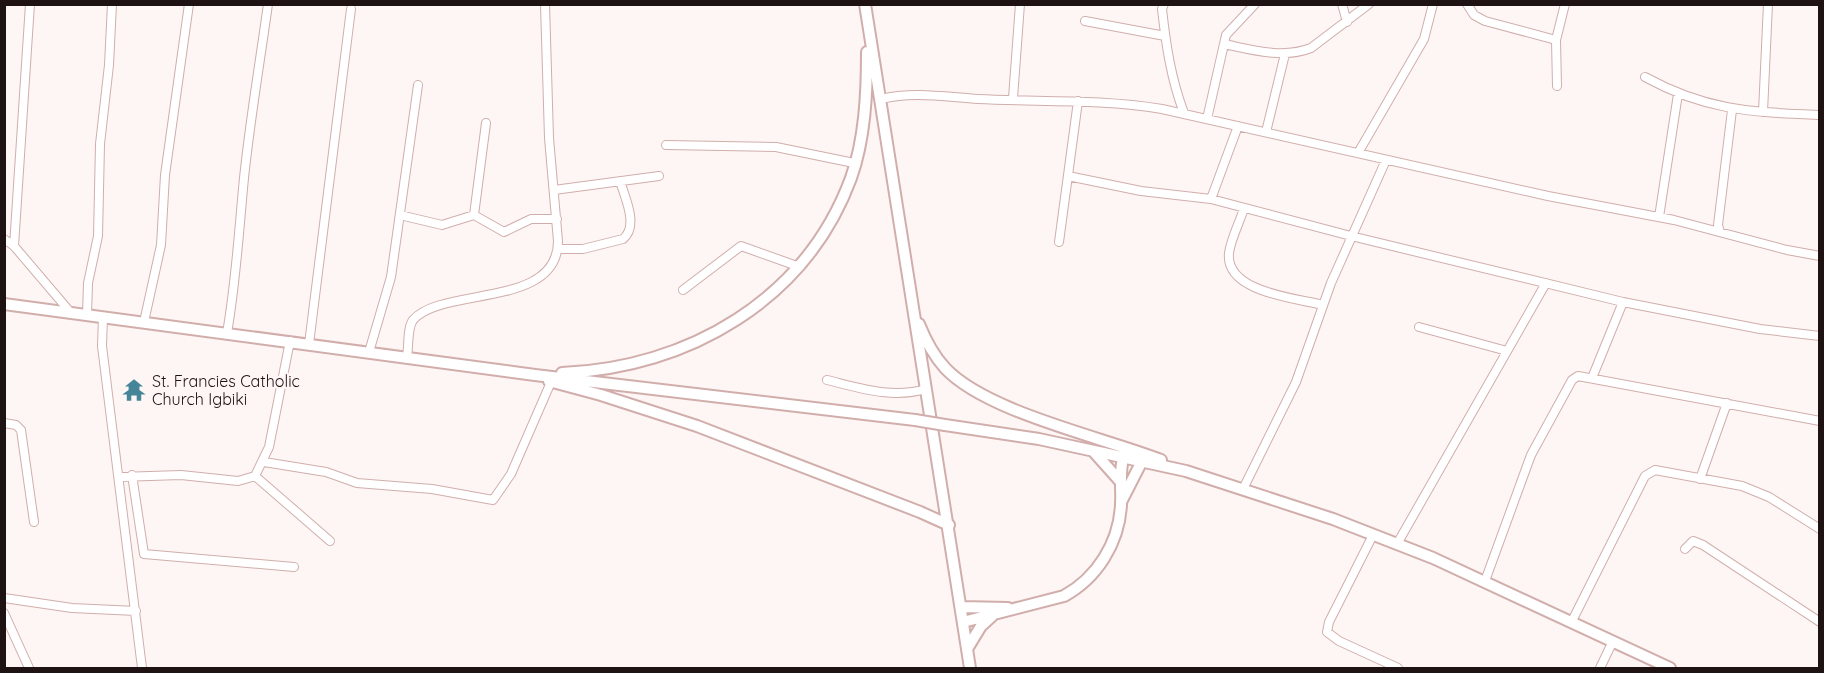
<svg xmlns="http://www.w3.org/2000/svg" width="1824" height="673" viewBox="0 0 1824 673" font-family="Quicksand,sans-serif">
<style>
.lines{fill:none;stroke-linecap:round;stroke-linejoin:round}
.street-casing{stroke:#d1aeab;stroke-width:10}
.secondary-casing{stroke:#d1aeab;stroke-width:14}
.street{stroke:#fff;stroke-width:8}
.secondary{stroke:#fff;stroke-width:10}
.secondary-bridge-casing{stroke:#d1aeab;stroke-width:14;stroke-linecap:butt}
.secondary-bridge{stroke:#fff;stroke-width:10}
.labels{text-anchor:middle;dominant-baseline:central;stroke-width:4.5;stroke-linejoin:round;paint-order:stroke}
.poi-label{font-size:16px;fill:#1f1212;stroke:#fdf6f5;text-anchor:start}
</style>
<rect width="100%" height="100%" fill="#fdf6f5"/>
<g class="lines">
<g class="street-casing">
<path id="street" d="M1164,4L1162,9C1166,45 1171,79 1184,113
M1255,4L1226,35L1224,44C1253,50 1283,59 1311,48L1369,4
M1342,4L1347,22
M1467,4L1474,15L1485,21L1556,40
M1085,21L1165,36
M1645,77C1707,111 1751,112 1820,115
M1557,86L1556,40L1565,4
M1013,98L1020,4
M881,99C913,91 946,97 978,99C1039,102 1101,99 1162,109L1548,196L1674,220L1787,250L1820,256
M1763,112L1768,4
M1207,119L1224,44
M1266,132L1285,54
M666,145L776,147L854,163
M1358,153L1424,39L1433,4
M1068,176L1141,191L1211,199L1351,236L1623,302L1760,329L1820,336
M554,190L659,176
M1211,199L1238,126
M1244,208C1240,222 1231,238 1229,253C1225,292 1295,298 1323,305
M400,215L442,225L474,215L486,123
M474,215L504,232L531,219H557
M1659,217L1678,94
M1720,232L1718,225L1732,110
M4,239L14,246L71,313
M1059,242L1078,101
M14,246L30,4
M558,249H583L623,239C639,226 625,198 620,181
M683,290L741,246L797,266
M87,315L88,283L98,236L100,144L109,65L112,4
M103,317L102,346L142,668
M144,322L161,245L165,175L189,4
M1419,327L1507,351
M227,333C236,282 239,230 244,178C250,120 260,62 268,4
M309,344L351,9
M369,352L391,277L418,85
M407,356C409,346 407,328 413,320C442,286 558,309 558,241L549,138L545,4
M1592,378L1623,302
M827,380C860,388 892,399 926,389
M4,423L16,425L21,430L34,522
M264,462L326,472L357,483L432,489L493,500L511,474L551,382
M132,475L144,554L294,567
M255,476L330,541
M119,477L181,475L238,481L255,476L269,447L290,341
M1700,479L1727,403
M1243,489L1296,382L1331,283L1386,160
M1373,535L1329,622L1327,632L1339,641L1398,668
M1397,544L1546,283
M1685,549L1693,541L1703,545L1820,622
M1485,581L1531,455L1572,380L1578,376L1820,421
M4,598L72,608L136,611
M4,613L29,668
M1572,621L1645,476L1655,470L1742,486L1769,497L1820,529
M1600,668L1613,641"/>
</g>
<g class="secondary-casing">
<path id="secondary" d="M865,4L970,668
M4,304L535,375L915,420
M919,324C925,339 934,356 945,368C986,412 1102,437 1161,460
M562,373C688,368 806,300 851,178C865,139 867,93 867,52
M549,381L601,395L697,426L920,512L949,525
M945,425L1039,439L1186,471L1333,519L1433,558L1670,668
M1094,452L1119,480
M1121,502L1142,461
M961,607L1008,608
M963,622L1064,596C1097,578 1119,543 1121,505C1122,488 1119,475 1123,458
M967,649L981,626L992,616"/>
</g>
<use href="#street" class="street"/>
<use href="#secondary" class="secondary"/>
<g class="secondary-bridge-casing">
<path id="secondary-bridge" d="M915,420L945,425"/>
</g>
<use href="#secondary-bridge" class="secondary-bridge"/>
</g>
<defs>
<g id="temple-bare" transform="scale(1.8)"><path d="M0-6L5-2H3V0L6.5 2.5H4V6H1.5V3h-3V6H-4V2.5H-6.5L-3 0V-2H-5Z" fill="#448698" stroke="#fdf6f5" stroke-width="2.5" paint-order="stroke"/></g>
</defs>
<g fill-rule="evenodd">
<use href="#temple-bare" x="134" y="390"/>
</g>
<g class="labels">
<g class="poi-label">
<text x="152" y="381">St. Francies Catholic<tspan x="152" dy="18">Church Igbiki</tspan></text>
</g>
</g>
<rect width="1824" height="673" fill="none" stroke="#1f1212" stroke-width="12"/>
</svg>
